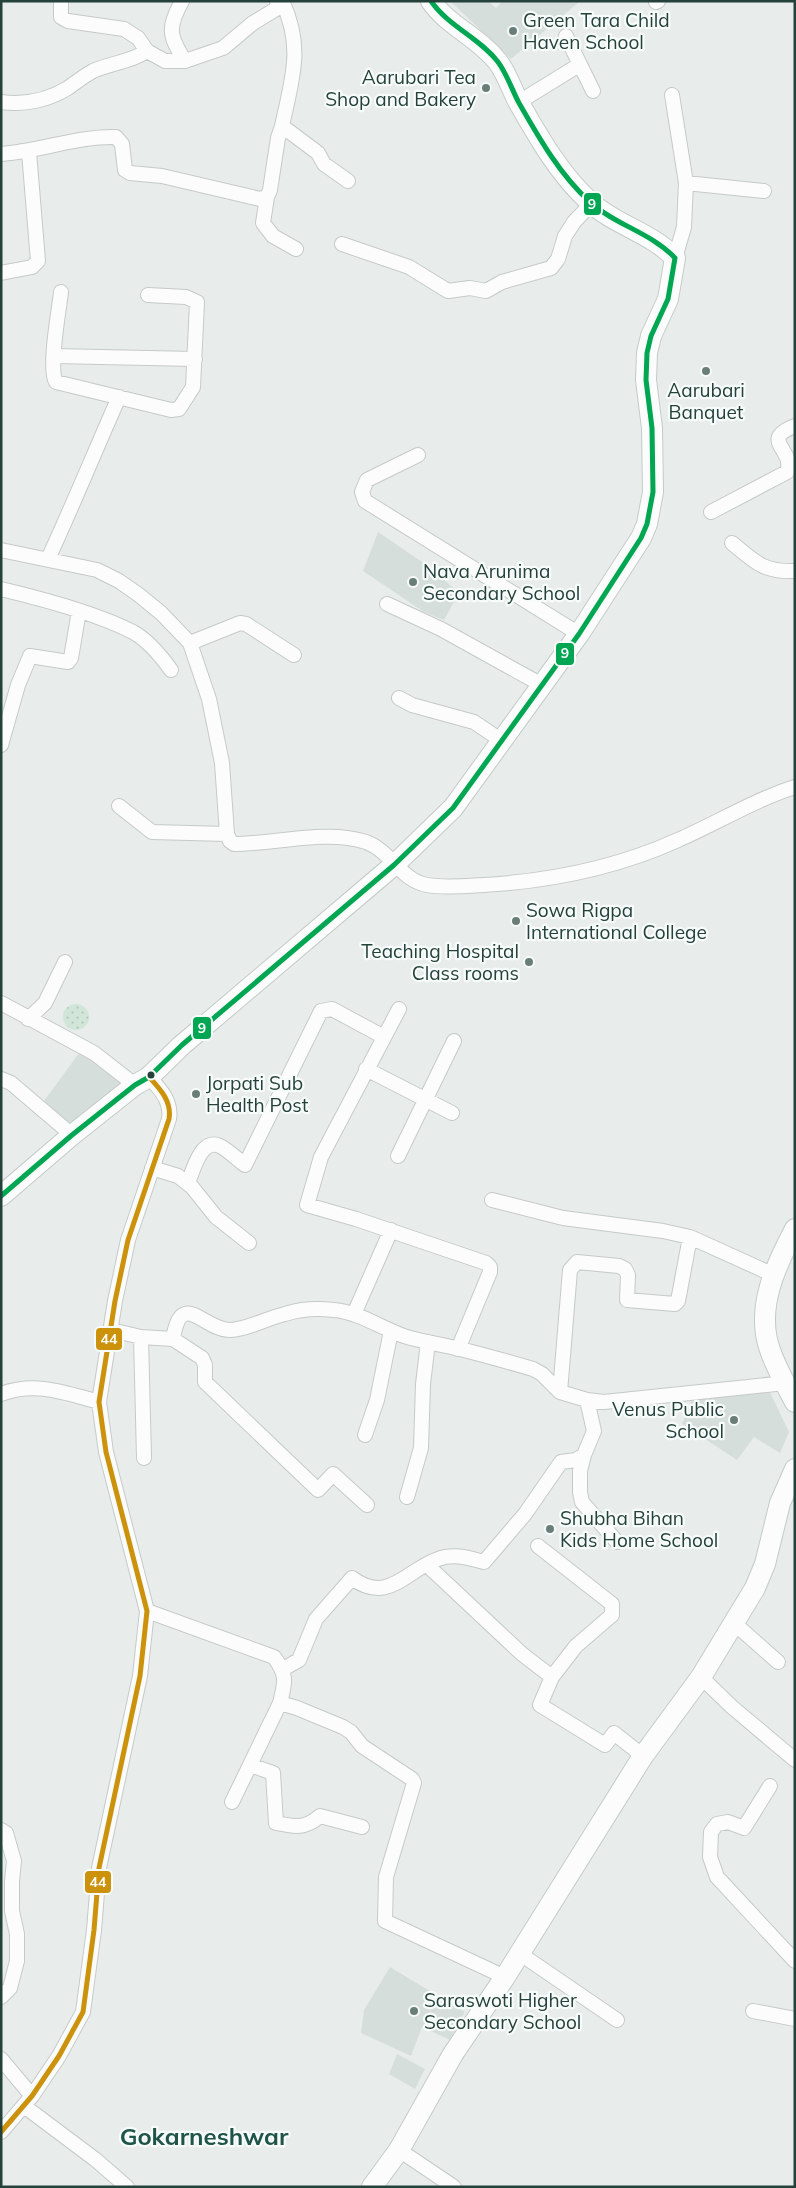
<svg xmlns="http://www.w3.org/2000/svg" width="796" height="2188" viewBox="0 0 796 2188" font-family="Mulish,sans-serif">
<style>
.built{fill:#d6dedb}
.grass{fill:url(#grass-dots)}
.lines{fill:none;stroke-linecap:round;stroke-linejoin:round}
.street-casing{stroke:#c5cac8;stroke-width:16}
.secondary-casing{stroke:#c3cbc8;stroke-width:22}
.street{stroke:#fcfcfc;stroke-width:14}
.secondary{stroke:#fcfcfc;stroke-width:20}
.bus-1-casing{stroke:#f7fbf9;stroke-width:9}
.bus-2-casing{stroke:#f7fbf9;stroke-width:9}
.bus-1{stroke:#00a651;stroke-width:5}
.bus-2{stroke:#cd920c;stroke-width:5}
.poi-dot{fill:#697e78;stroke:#f7fbf9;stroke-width:2}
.bus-dot{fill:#24423a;stroke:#f7fbf9;stroke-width:2}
.labels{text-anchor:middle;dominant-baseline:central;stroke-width:4.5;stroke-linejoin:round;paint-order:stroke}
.poi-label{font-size:19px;fill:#24423a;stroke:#f7fbf9;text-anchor:start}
.district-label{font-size:24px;font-weight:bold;fill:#1f5548;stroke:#f7fbf9}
.line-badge{stroke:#f7fbf9;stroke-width:2}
.badge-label{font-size:14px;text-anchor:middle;font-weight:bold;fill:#fff}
</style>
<defs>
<pattern id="grass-dots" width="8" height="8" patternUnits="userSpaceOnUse" patternTransform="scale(1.25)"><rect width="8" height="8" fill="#d1e6d8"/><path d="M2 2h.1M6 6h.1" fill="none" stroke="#b3c6ba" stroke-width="1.8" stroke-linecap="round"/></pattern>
</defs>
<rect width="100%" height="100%" fill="#e8edeb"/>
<path class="built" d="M450,1H488L496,8L502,1L579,2L511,59Z
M378,532L431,568L459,593L444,620L424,612L363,571Z
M82,1049L124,1082L77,1130L44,1101Z
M768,1388L789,1432L780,1453L754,1437L737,1460L682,1424L693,1396Z
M390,1967L465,2012L450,2040L422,2027L411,2056L361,2033L364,2010Z
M397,2054L425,2069L415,2089L389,2074Z"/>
<path class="grass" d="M63 1017a13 13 0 1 1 26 0a13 13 0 1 1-26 0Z"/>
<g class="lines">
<g class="street-casing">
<path id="street" d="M61,1V17L68,21L124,29L138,38L147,51L165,61H185L223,48L253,23L276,9L278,1
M182,1C167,28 169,36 185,61
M282,1C304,47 292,79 282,126L318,153L324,164L348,181
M656,2L658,1
M566,36L593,91
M672,95L686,183L684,227L675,258
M1,102C24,105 48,100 68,88C76,82 84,76 93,71C111,63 131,62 147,51
M519,102L579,65
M1,154C40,151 78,136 116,137L122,144L125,170L130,173L162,176L260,199L267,197L270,190L278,138L282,126
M686,183L764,191
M267,197L263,223L273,236L296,249
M342,244L409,267L448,291L470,288L486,291L502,282L551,268L558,259L565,236L574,222L591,204
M1,273L32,267L38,261L29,152
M61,292C59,311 48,368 56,382L171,410L179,409L193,387L197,302L186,297L148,295
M54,356L195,359
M418,455L367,480L362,492L365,501L579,634
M711,512L787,472C796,450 758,440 795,426
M732,543C755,562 763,572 795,571
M1,550L97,570L119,581L139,595L161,613L190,643L209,699L222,763L227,834L230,841L234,844C275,844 327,829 366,842C391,851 400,880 427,885C445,888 465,886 484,885C551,881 616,868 678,840C717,823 754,800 795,787
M48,559C73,505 95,451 119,397
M1,589C43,599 96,613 133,632C149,641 161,656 171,670
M387,604L441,629L542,685
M190,643L240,623L246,624L294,655
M399,698L412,705L474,722L502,741
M1,745L18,685L30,656L68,662L71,658L79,611
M119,806L152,832L227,834
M1,1003L94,1053L135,1085
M399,1009L321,1157L307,1205L356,1219L486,1263L490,1267V1272L458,1349
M28,1019L45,1003L65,962
M366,1069L452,1113
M1,1079L11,1083L72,1135
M398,1156L454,1041
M152,1168L178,1176L192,1187L216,1217L249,1243
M188,1183C193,1171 201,1137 220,1146C228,1150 237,1159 245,1165L321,1011L332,1009L384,1037
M492,1200L563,1218L663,1231L690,1237L774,1275
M354,1314L391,1230
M111,1330L141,1337L173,1339C181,1287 204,1331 231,1330C249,1329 267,1318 285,1314C300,1309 318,1308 334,1310C359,1312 381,1328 404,1336C422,1342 441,1344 460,1349C484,1355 509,1362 533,1369L542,1374L560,1392L587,1400L604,1402L785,1383
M141,1337L144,1458
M173,1339L202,1358L205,1365V1382L318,1490L333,1474L367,1505
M560,1392L570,1270L577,1262L619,1266L625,1269L628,1275L627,1300L675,1304L678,1301L690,1237
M1,1394C36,1381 65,1393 99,1402
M587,1400L594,1431L584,1455L580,1471V1492L582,1502L617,1542
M365,1435L377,1400L391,1331
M407,1497L421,1448L423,1384L428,1342
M538,1546L612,1604V1615L576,1646L552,1677L540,1705L605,1745L614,1733L643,1756
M427,1565L522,1654L552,1677
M147,1611L274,1657C288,1676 285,1682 280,1703L297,1708L343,1727L351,1732L362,1746L412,1779L414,1783L386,1877L385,1921L505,1977
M734,1623L778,1662
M283,1669L299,1660L316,1619L352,1578C388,1605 406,1570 438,1559C454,1553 469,1558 484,1562L525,1514L561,1462L576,1460L584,1455
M701,1677L732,1707L795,1760
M250,1765L273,1773L276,1823C295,1827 305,1829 320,1816L362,1827
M770,1786L744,1828L728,1822L717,1824L711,1832L710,1857L717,1877L795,1961
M232,1802L280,1703
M1,1830L6,1833L14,1861L12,1881V1911L17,1934V1961L10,1988L1,1997
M519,1953L617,2020
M753,2011L795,2019
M1,2059L32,2096
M24,2106L96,2160L127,2187
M1,2132L32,2096L59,2056L83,2012L94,1930L99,1868L140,1676L147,1611L106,1452L99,1402L115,1301L128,1240L169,1119C172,1101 160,1089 149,1077
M399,2150L454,2187"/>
</g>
<g class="secondary-casing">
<path id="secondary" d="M1,1196L72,1135L135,1085L149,1077L182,1045L394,865L453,808L579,634L641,538L647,524L653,492L652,428L646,380L647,353L651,336L668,299L675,258C652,233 615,225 590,202C560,175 539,138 519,103C512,90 507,74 498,62C480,38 448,26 431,1
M795,1229C776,1265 755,1308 770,1350C776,1368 786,1385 795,1402
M372,2187L399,2150L453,2054L505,1977L643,1756L701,1677L755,1588L765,1564L780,1503L795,1469"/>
</g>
<use href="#street" class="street"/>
<use href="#secondary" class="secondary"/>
<g class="bus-1-casing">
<path id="bus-1" d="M1,1196L72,1135L135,1085L149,1077L182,1045L394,865L453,808L579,634L641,538L647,524L653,492L652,428L646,380L647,353L651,336L668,299L675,258C652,233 615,225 590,202C560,175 539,138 519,103C512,90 507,74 498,62C480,38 448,26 431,1"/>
</g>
<g class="bus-2-casing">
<path id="bus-2" d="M1,2132L32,2096L59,2056L83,2012L94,1930L99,1868L140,1676L147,1611L106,1452L99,1402L115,1301L128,1240L169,1119C172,1101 160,1089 149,1077"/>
</g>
<use href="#bus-1" class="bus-1"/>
<use href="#bus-2" class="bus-2"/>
</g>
<g class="poi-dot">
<circle cx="513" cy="31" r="5"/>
<circle cx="486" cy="88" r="5"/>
<circle cx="706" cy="371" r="5"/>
<circle cx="413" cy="582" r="5"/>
<circle cx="516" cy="921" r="5"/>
<circle cx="529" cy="962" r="5"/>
<circle cx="196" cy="1094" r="5"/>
<circle cx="734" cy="1420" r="5"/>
<circle cx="550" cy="1529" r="5"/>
<circle cx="414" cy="2011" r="5"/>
</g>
<circle class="bus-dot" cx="151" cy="1075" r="4.5"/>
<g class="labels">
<g class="poi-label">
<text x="523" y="20">Green Tara Child<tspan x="523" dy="22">Haven School</tspan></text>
<text x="476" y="77" text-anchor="end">Aarubari Tea<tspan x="476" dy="22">Shop and Bakery</tspan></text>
<text x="706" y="390" text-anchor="middle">Aarubari<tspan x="706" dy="22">Banquet</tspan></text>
<text x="423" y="571">Nava Arunima<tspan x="423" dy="22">Secondary School</tspan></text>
<text x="526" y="910">Sowa Rigpa<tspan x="526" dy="22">International College</tspan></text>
<text x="519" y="951" text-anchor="end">Teaching Hospital<tspan x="519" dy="22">Class rooms</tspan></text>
<text x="206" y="1083">Jorpati Sub<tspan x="206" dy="22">Health Post</tspan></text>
<text x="724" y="1409" text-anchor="end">Venus Public<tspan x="724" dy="22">School</tspan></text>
<text x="560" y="1518">Shubha Bihan<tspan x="560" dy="22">Kids Home School</tspan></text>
<text x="424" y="2000">Saraswoti Higher<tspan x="424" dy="22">Secondary School</tspan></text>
</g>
<g class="district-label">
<text x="204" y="2136">Gokarneshwar</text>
</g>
</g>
<g class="line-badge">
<rect x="583" y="192" width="19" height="24" rx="5" fill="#00a651"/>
<rect x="555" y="642" width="20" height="24" rx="5" fill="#00a651"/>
<rect x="192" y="1016" width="20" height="24" rx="5" fill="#00a651"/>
<rect x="95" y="1327" width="28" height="24" rx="5" fill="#cd920c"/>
<rect x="84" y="1870" width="28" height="24" rx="5" fill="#cd920c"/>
</g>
<g class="badge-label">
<text x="592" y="209">9</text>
<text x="565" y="658">9</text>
<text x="202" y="1033">9</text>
<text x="109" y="1344">44</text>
<text x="98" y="1887">44</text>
</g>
<rect width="796" height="2188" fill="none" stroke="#24423a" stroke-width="5"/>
</svg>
